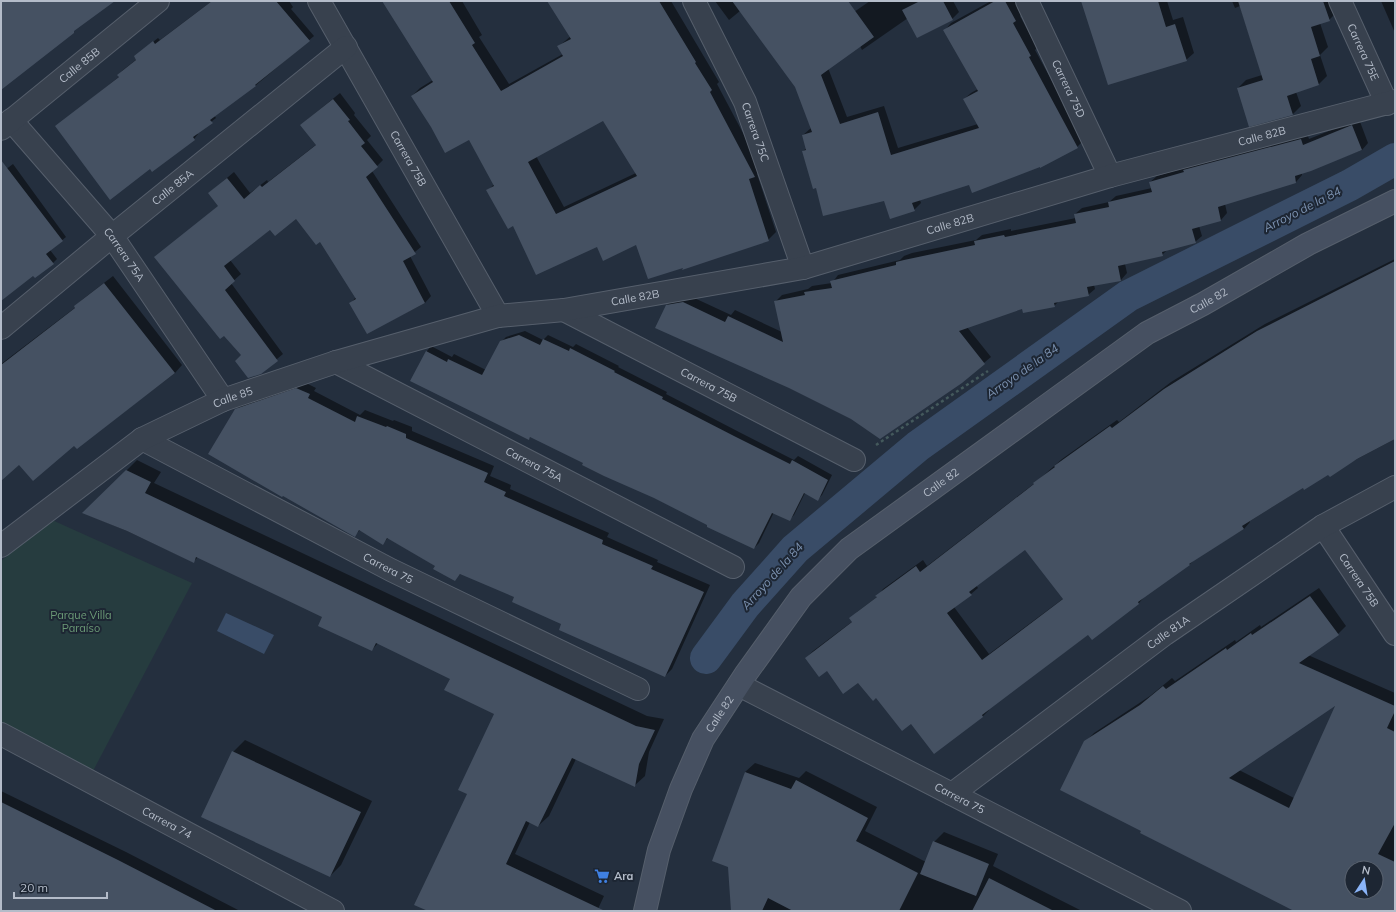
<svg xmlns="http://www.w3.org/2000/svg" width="1396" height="912" viewBox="0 0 1396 912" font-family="Mulish,sans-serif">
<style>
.green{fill:#263c3f}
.water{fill:#394c67}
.shadow{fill:#0007;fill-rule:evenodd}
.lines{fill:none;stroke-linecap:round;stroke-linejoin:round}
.canal{stroke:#394c67;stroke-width:32}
.building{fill:#455162;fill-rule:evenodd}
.street-casing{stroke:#565f6c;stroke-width:24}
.secondary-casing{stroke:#565f6c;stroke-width:24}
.path{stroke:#44595c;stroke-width:2.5;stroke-dasharray:3 3;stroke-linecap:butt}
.street{stroke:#38414e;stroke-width:22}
.secondary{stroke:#465061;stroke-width:22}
.labels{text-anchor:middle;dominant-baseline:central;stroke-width:4;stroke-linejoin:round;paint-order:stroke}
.street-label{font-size:11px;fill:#b4bcc9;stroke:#1d2633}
.park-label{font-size:11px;fill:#6b9a76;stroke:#1d2633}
.poi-label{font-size:11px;font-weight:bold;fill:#b4bcc9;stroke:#1d2633;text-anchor:start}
.water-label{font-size:12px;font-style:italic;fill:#7c92b1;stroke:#1d2633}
</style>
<rect width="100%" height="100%" fill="#242f3e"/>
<path class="green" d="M52,520L192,583L93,771L1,729V561Z"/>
<path class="water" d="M226,613L274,635L264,654L217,631Z"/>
<path class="shadow" d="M212,1H289L293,7L291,9L314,36L255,86L214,115L216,118L197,133L198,134L194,139L150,168L57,126L120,76L118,75L123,70L137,59L140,52L158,38L160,40Z
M383,1H462L482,35L479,37L509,84L563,54L559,46L571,36L548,1H671L719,82L717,84L762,169L757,174L776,232L768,240L598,246L513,225L488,191L494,184L469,139L432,127L412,96L420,88L433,80ZM603,120L636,173L564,207L536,156Z
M715,1H846L854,12L870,1H953L959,12L952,19L908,18L862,50L860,46L828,68L847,117L884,106L898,148L978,124L964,99L971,93L978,89L945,30L951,23L991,1H1015L1022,14L1020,16L1037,48L1035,50L1084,140L1077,147L920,200L921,203L914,210L884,199L817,187L803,151L807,148L803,135L811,128L796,87L740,11L729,20Z
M1082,1H1167L1173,20L1183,17L1194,53L1186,60Z
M1232,1H1334L1337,12L1329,20L1320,23L1328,47L1320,55L1327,76L1319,84L1296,92L1301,106L1293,114L1238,88L1246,80L1262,75L1240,6L1235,8Z
M1381,1H1395V33Z
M340,93L355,113L354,115L371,136L367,140L383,160L372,171L421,247L410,256L431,296L425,303L367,333L351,303L356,297L320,240L296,217L271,229L230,260L241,274L231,283L283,354L260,373L242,355L155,257L219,206L209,193L234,172L250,193L267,180L268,182L317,144L308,119Z
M1359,119L1368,143L1362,150L1302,173V175L1296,182L1225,204L1227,213L1221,220L1199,226L1202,236L1195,242L1167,250L1162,255L1125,264L1127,273L1121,280L1094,285L1095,289L1088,295L1059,301L1054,306L1023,308L967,327L991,357L961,382L852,418L667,305L674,298L690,296L731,315L735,310L782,332L775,302L782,295L808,289L812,286L832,283L838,275L900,260L904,256L912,253L976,240L982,235L1011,229V231L1076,218L1075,214L1082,208L1109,202L1116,196L1152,188L1150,182L1157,176L1187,167L1191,163L1307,133L1309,139Z
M13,164L66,237L50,250L57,259L53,263L33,274L1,300V173Z
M1395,259V439L1304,487L1250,521V522L1244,529L1195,559L1190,564L1145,596L1139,603L1092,638L1089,634L988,709L989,710L983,716L911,723L859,682L827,670L806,658L813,651L853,621L857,612L877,597L883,589L923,560L927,566L1035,483L1062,459L1117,420L1119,422L1171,382L1265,324ZM1025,549L1064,598L989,654L954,607L971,594L978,588L976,585Z
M113,276L182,365L175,373L77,448L74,444L19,464L1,479V364L76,307L75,306L83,299Z
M525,331L543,340L548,335L573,347L576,344L619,366L618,367L667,392L666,394L739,432L794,460L798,456L832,475L822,495L818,499L805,493L794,515L789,520L774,512L759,543L754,548L585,462L531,436L529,439L412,380L427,351L431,346L452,357L454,354L486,370L501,342L506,337Z
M304,382L316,388L314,391L360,415L365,410L393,421L394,420L412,427V431L494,466L490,476L511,485L510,489L609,533L607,537L658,560L657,562L710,585L672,669L665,676L563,623L515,596L461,573L455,580L436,566L388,538L383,543L360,530L355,535L236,410L243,403Z
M137,460L161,472L154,483L647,716L664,719L649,752L645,776L634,786L576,759L549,816L538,826L530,822L515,854L604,896L597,911H430L468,794L496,714L451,678L378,643L372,650L323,616L198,557L193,562L127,531L84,513Z
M1319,588L1346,626L1338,634L1308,655L1395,693V911H1297L1143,831L1085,742L1094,733L1150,696L1172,678L1175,681L1235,640L1236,642L1260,625L1261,627ZM1337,703L1294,798L1239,770ZM1352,868H1376V892H1352Z
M245,740L372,801L341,865L330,876L233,752Z
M755,763L799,778L806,771L877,807L865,831L926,862L934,842L944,832L998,854L993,866L1082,911H732L745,772Z
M1,791L126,852L240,911H1Z"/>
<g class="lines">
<path class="canal" d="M706,658L745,605L795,549L918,446L1128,296L1350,185L1395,159"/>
</g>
<path class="building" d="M1,1H115L74,31V33L1,90Z
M212,1H276L310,41L255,85L256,86L210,120L213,123L193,137L195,140L152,172L150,169L110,200L55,126L119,77L117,75L136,60L134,56L153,41L155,44Z
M382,1H449L475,43L472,45L501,91L563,56L557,46L571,39L547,1H659L696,62L695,63L712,90L710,92L755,177L749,179L769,241L682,270L683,268L648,279L636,245L603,261L597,247L536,275L513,226L508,229L486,190L494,186L469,140L445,153L431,127L411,96L433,82ZM603,121L637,176L556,214L528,162Z
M732,1H848L874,37L821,75L840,124L878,112L891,155L979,128L963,99L978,91L943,30L995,1H1005L1016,21L1013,23L1031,56L1029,57L1078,148L1040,168V167L972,193L969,185L912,203L915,211L890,219L884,201L823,216L816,188L813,189L802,151L806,150L802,135L812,132L795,87Z
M920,1H943L953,20L917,38L902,10Z
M1081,1H1158L1166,27L1175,24L1187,61L1108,85Z
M1238,1H1323L1330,21L1311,27L1320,56L1311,59L1319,85L1287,96L1293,115L1249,127L1237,88L1263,80Z
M333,99L350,120L348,121L365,143L361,146L378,167L366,177L416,254L403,261L425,303L367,334L349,303L356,299L320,242L316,245L296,219L275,236L270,230L224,266L235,281L225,290L278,361L261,374L248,378L235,361L241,355L224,336L220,339L154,257L218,206L208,193L227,178L244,199L260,185L262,187L316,145L300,125Z
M1352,125L1362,150L1311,171L1295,176L1296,183L1218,207L1221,221L1192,229L1196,243L1162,252L1163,256L1118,266L1121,281L1087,287L1089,296L1054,303L1055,307L1023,313L1022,309L959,331L985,364L962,383L880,439L851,419L789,388L655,328L666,305L683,302L725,322L728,316L783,342L774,301L805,295L804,292L832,288L830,281L896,265V262L904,260L975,245L974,241L1004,235L1005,237L1076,223L1074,214L1109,207L1108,202L1152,192L1149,182L1184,172L1183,170L1301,139L1303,145Z
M1,160L63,241L46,254L54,264L35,278L33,276L1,301Z
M1395,261V439L1357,459L1330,477L1328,475L1304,490L1303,488L1242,526L1244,529L1189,564L1190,565L1138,602L1139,604L1092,640L1088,635L982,715L983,717L934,754L911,724L902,731L876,698L873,701L858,683L843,694L827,671L819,677L805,658L852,622L849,618L877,597L875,596L916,566L920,572L1034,484L1033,483L1055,467L1054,466L1110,426L1112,428L1164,389L1257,331ZM1025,550L1063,599L982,660L947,613L972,595L969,592Z
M104,283L175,373L77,449L74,446L33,481L19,465L1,481V365L75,308L74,306Z
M519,335L540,345L543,339L569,351L570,348L615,371L614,372L663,397L662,399L734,436L790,464L792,460L828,480L818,501L804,493L790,521L772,513L754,549L707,527V525L654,498L604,476L582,465L583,463L530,437L529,440L410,381L426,351L447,362L448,359L482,375L500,341Z
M296,388L310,394L308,398L355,422L357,416L386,427L387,426L406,434V438L488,473L484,482L506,492L504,496L603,540L602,544L653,566L651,569L704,592L665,677L559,630L561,624L512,602L514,597L460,574L455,581L433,569L435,566L387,538L383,545L359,530L355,537L283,496L282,497L208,454L235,409Z
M126,470L151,482L145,493L636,726L655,730L639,764L635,787L572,758L538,827L526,821L506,864L605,911H428L414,905L467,794L458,790L494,714L444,690L450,679L376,643L372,651L318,626L322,617L196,557L194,563L127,531L82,513Z
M1310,596L1339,635L1299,663L1395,706V711L1387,728L1395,732V823L1378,854L1395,862V911H1294L1140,833L1141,831L1060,790L1084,741L1140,705L1163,686L1166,689L1226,648L1227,650L1251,633L1252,635ZM1335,706L1289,808L1229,778ZM1352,868H1376V892H1352Z
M232,751L361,812L330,877L201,817Z
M745,772L791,789L796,780L868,818L856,841L918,873L899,911H793L768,898L762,911H731L728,867L712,861Z
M1,802L118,860L217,911H1Z
M933,841L989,864L976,896L920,874Z
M989,878L1054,911H972Z"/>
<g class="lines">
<g class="street-casing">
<g id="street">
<path id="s1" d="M319,1L498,316"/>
<path id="s2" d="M694,1L745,102L803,268"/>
<path id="s3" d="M1027,1L1110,176"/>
<path id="s4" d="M1340,1L1387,104"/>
<path id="s5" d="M11,120L112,236L223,400"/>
<path id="s6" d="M1,129L158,1"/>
<path id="s7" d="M564,310L854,460"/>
<path id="s8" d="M1,328L112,236L346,47"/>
<path id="s9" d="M336,362L733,567"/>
<path id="s10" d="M142,439L391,570L638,689"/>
<path id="s11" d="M1323,526L1395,634"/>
<path id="s12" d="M1,546L142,439L223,400L336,362L498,316L564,310L803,268L1110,176L1395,101"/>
<path id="s13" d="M739,685L1180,911"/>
<path id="s14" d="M1,734L333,911"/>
<path id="s15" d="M952,794L1165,634L1323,526L1395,487"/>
</g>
</g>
<g class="secondary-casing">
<g id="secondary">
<path id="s16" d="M645,911L659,850L681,789L703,739L745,675L801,597L849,549L1147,333L1203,304L1308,244L1395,201"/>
</g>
</g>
<path class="path" d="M876,445L988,371"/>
<use href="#street" class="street"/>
<use href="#secondary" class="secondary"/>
</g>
<defs>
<g id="supermarket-bare" transform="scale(1.2)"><path d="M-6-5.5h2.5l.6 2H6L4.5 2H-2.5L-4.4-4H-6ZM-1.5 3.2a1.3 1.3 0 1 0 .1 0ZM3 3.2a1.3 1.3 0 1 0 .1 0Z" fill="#3f7fe0" stroke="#1d2633" stroke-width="2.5" paint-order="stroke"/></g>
</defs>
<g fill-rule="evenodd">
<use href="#supermarket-bare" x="602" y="876"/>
</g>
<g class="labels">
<g class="street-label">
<text stroke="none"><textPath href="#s4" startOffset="56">Carrera 75E</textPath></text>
<text stroke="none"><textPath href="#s6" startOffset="101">Calle 85B</textPath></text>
<text stroke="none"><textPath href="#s3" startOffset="97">Carrera 75D</textPath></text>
<text stroke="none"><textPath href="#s2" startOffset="145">Carrera 75C</textPath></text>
<text stroke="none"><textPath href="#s12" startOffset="1341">Calle 82B</textPath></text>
<text stroke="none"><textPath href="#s1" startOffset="181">Carrera 75B</textPath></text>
<text stroke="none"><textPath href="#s8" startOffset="222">Calle 85A</textPath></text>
<text stroke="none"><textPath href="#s12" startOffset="1017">Calle 82B</textPath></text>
<text stroke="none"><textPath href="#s5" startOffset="176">Carrera 75A</textPath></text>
<text stroke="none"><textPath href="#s12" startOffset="693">Calle 82B</textPath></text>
<text stroke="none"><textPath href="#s16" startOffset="860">Calle 82</textPath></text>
<text stroke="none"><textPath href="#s7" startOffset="163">Carrera 75B</textPath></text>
<text stroke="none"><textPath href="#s12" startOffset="277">Calle 85</textPath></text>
<text stroke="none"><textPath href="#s9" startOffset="223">Carrera 75A</textPath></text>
<text stroke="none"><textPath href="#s16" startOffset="536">Calle 82</textPath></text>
<text stroke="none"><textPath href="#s10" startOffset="278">Carrera 75</textPath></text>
<text stroke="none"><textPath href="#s11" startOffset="65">Carrera 75B</textPath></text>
<text stroke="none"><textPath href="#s15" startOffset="270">Calle 81A</textPath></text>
<text stroke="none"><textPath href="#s16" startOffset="212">Calle 82</textPath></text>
<text stroke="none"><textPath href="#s13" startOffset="248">Carrera 75</textPath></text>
<text stroke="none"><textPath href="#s14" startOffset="188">Carrera 74</textPath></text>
</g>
<g class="park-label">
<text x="81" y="615">Parque Villa<tspan x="81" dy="13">Paraíso</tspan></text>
</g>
<g class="poi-label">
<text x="614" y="876">Ara</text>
</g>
<g class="water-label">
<text transform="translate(1302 209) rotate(-27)">Arroyo de la 84</text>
<text transform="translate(1022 371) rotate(-35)">Arroyo de la 84</text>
<text transform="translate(772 576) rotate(-48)">Arroyo de la 84</text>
</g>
</g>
<rect width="1396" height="912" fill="none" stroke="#b4bcc9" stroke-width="4"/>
<g transform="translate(1364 880) rotate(12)"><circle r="19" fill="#1d2633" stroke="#59626f"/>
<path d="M0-3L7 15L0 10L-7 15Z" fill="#8ab4f8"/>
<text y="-6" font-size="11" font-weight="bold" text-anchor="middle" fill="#b4bcc9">N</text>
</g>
<path d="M14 892v6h93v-6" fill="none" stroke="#b4bcc9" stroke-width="2"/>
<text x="20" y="892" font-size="12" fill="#b4bcc9" stroke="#1d2633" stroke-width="3" paint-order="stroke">20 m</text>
</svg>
